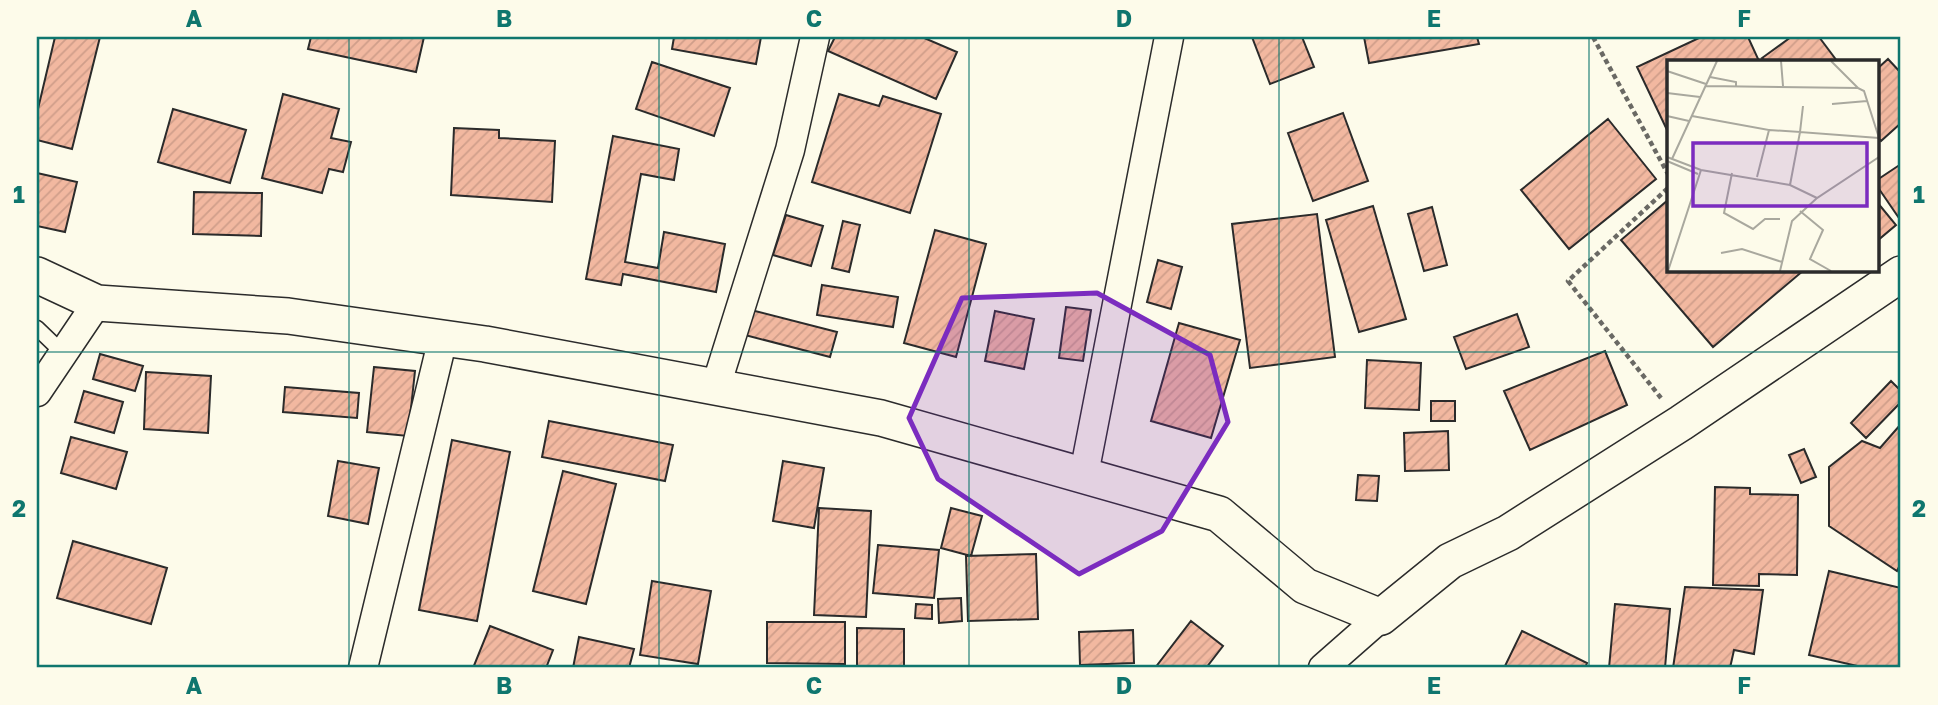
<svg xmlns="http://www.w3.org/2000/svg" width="1938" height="705" viewBox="0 0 1938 705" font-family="'Golos Text',sans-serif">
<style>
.building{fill:url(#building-hatch);stroke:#2b2b2b;stroke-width:2}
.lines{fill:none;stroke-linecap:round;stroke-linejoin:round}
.service-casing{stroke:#2b2b2b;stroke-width:17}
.minor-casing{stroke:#2b2b2b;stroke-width:31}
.tertiary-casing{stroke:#2b2b2b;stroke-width:38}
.path{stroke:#6a6964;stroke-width:4.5;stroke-dasharray:5 3.5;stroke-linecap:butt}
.service{stroke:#fdfbea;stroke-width:14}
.minor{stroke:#fdfbea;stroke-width:28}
.tertiary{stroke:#fdfbea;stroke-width:35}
.marked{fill:#7b2cbf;fill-opacity:0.2;stroke:#7b2cbf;stroke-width:5;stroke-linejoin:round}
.grid{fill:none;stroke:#0f766e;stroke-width:2;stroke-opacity:0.55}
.inset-road{fill:none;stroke:#a9a89e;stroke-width:2}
.view{fill:#7b2cbf;fill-opacity:0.15;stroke:#7b2cbf;stroke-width:3.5}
.inset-edge{fill:none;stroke:#2b2b2b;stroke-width:3.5}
.neatline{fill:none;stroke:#0f766e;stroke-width:2.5}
.grid-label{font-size:23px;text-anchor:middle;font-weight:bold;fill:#0f766e}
</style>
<defs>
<pattern id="building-hatch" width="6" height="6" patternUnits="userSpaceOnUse" patternTransform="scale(1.75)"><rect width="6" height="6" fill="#f2b8a0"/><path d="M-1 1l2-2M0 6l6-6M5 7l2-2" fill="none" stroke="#d09e8a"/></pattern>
</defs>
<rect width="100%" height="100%" fill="#fdfbea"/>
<path class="building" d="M55,37H100L72,149L37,140V113Z
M311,37H424L416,72L308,49Z
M674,37H761L756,64L672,49Z
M835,37H922L957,52L936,99L828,51Z
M1252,37H1302L1314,67L1270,84Z
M1364,37H1477L1479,44L1369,63Z
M1701,37H1748L1759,61H1668V132L1637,67Z
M1791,37H1819L1837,61H1765L1762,58Z
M1888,59L1901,73V123L1881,141L1877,136V69Z
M652,62L730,88L714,136L636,109Z
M283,94L339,109L331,138L351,142L343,172L329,169L322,193L262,178Z
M839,94L879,106L883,96L941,114L910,213L812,182Z
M173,109L246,130L230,183L158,162Z
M1343,113L1368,181L1313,201L1288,133Z
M1608,119L1656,179L1569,249L1521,190Z
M454,128L499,130V138L555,141L552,202L451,195Z
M613,136L679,149L674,180L641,174L625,262L658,268L664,232L725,244L716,292L623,274L621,285L586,279Z
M1901,164V221L1877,186V180Z
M37,173L77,182L65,232L37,226Z
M194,192L262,193L261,236L193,234Z
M1668,200V270H1804L1713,347L1621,240Z
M1877,202L1896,225L1877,241Z
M1373,206L1406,319L1359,332L1326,220Z
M1432,207L1447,265L1424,271L1408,214Z
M1317,214L1335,357L1250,368L1232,224Z
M786,215L823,226L811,266L773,255Z
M843,221L860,225L849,272L832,268Z
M935,230L986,244L956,357L904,343Z
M1158,260L1182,267L1171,309L1147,302Z
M822,285L898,297L893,327L817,315Z
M1066,307L1091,310L1083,361L1059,358Z
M751,310L837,332L830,357L745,335Z
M995,311L1034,319L1024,369L985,361Z
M1517,314L1529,347L1466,369L1454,337Z
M1179,323L1240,340L1211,438L1151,421Z
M1605,351L1627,405L1530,450L1504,391Z
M100,354L143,366L135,391L93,379Z
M1367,360L1421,363L1419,410L1365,408Z
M374,367L415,371L408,436L367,432Z
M146,372L211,376L208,433L144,429Z
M1891,381L1901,391V402L1866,438L1851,423Z
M285,387L359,393L357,418L283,412Z
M84,391L123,402L114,433L75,422Z
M1431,401H1455V421H1431Z
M549,421L673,445L665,481L542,457Z
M1901,424V563L1897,571L1829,526V467L1862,441L1880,448Z
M1448,431L1449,470L1405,471L1404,433Z
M71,437L127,452L116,489L61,473Z
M452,440L510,452L477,621L419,610Z
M1804,449L1816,477L1801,483L1789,455Z
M338,461L379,468L368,524L328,516Z
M783,461L824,468L814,528L773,521Z
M563,471L616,484L586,604L533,591Z
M1358,475L1379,476L1377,501L1356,500Z
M1715,487L1750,488V494L1798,495L1797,575L1759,574V586L1713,585Z
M819,508L871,511L866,617L814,615Z
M951,508L982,516L971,556L941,548Z
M73,541L167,568L151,624L57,598Z
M878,545L939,550L934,598L873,593Z
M1036,554L1038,619L968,621L966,556Z
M1829,571L1901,588V668H1866L1809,655Z
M652,581L711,591L698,664L640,655Z
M1685,587L1763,590L1754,654L1734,650L1730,668H1673Z
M961,598L962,621L939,623L938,599Z
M916,604L932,605V619L915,618Z
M1615,604L1670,609L1665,668H1609Z
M1191,621L1223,646L1206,668H1155Z
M767,622H845V664L767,663Z
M490,626L553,650L546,668H473Z
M857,628L904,629V668H857Z
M1133,630L1134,663L1080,665L1079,632Z
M1522,631L1587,663L1585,668H1504Z
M579,637L634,649L629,668H573Z"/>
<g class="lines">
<g class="service-casing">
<path id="service" d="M37,328L63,353"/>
</g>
<g class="minor-casing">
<path id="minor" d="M716,386L790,150L815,37
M37,392L97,303
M1084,474L1169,37
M363,668L443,338
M1323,668L1381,617"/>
</g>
<g class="tertiary-casing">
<path id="tertiary" d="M37,275L97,303L288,316L485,344L881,418L1219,514L1305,586L1381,617L1450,561L1508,533L1681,423L1901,274"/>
</g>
<path class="path" d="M1593,37L1668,174
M1661,398L1568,281L1668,188"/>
<use href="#service" class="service"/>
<use href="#minor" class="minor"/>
<use href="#tertiary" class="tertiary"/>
</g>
<path class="marked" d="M1097,293L1210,355L1228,422L1162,531L1079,574L938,479L909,418L962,298Z"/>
<path class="grid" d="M349,37V668M659,37V668M969,37V668M1279,37V668M1589,37V668M37,352H1901"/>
<g transform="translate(1667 60)">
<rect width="212" height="212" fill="#fdfbea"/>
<path class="inset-road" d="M114,1L116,26M164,1L191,28M0,11L39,24M43,17L69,22V26M39,26L191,28L197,31L212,78M0,33L33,37M165,44L200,41M0,56L22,61M25,56L102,70L90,117M102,70L133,72L136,46M0,97L34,110L123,125L150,138L212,97M5,99L50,1M0,101L31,114M65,113L57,153L86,169L98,159H113M123,125L133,72L212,78M133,151L156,170L143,199L164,211M54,193L75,189L115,202M1,211L34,110M113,211L125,161L150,138"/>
<path class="view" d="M26,83H200V146H26Z"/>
<rect width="212" height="212" class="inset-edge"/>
</g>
<rect width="1938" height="705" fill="none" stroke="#fdfbea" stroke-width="77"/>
<rect x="38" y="38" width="1861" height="628" class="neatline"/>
<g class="grid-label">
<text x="194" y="27">A</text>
<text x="504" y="27">B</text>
<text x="814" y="27">C</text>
<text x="1124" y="27">D</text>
<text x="1434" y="27">E</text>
<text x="1744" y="27">F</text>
<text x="19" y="203">1</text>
<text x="1919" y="203">1</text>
<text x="19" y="517">2</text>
<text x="1919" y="517">2</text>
<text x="194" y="694">A</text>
<text x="504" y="694">B</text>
<text x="814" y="694">C</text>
<text x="1124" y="694">D</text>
<text x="1434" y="694">E</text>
<text x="1744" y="694">F</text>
</g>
</svg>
